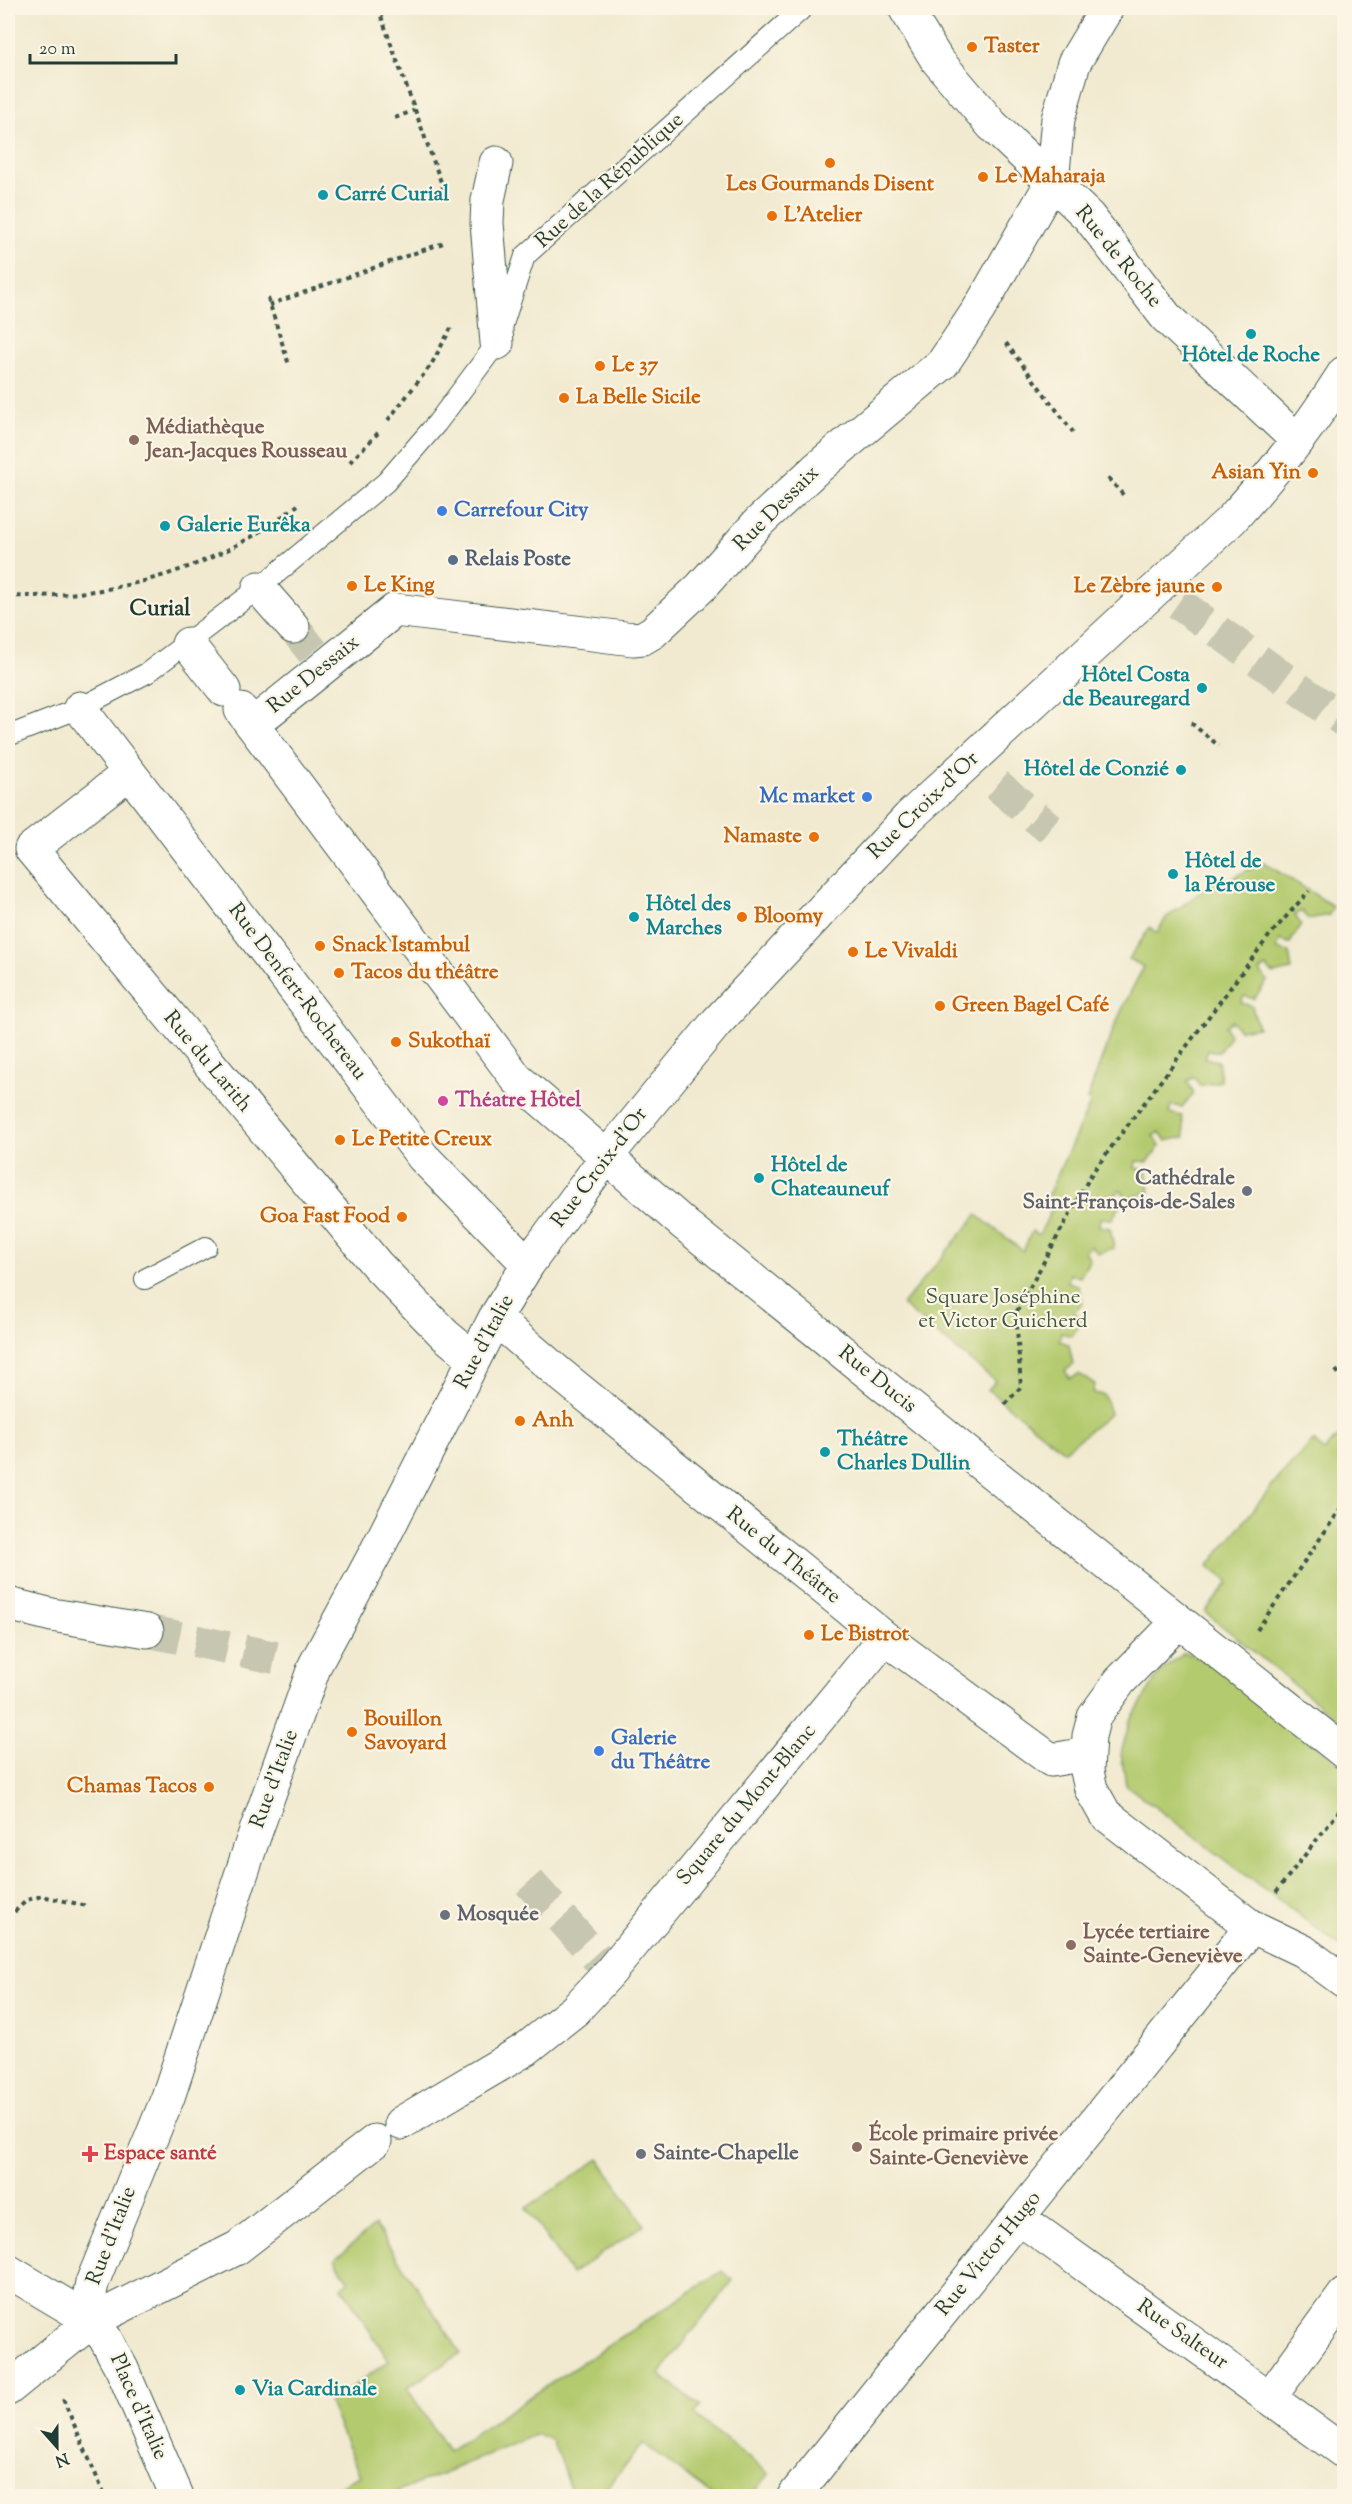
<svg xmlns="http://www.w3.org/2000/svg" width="1352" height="2504" viewBox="0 0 1352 2504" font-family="'Sorts Mill Goudy',serif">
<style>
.green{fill:#b4ca6e;stroke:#6a8451;stroke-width:1.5}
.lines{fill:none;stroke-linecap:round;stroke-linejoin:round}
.street-tunnel{stroke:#c7c7b1;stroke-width:33;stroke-dasharray:33 16;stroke-linecap:butt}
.lane-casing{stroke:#3e574b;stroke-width:22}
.street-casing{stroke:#3e574b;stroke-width:35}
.path{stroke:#3e574b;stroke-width:4;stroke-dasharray:4.5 4.5;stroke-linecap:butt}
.lane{stroke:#fff;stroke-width:20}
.street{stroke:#fff;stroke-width:33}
.food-dot{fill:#e8710a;stroke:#fcf5e5;stroke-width:2}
.culture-dot{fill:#0f9aa8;stroke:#fcf5e5;stroke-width:2}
.education-dot{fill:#8d6e63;stroke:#fcf5e5;stroke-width:2}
.shop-dot{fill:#3f7fe0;stroke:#fcf5e5;stroke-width:2}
.service-dot{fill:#5c6f8a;stroke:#fcf5e5;stroke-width:2}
.hotel-dot{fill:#d1479c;stroke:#fcf5e5;stroke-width:2}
.worship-dot{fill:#6b7280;stroke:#fcf5e5;stroke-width:2}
.health-dot{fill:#e0444e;stroke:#fcf5e5;stroke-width:2}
.labels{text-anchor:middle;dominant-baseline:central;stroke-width:4.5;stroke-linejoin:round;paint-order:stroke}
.food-label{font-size:21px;font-weight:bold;fill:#c56008;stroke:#fcf5e5;text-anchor:start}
.street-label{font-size:21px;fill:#1f3d34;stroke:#fcf5e5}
.culture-label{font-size:21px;font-weight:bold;fill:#0d838f;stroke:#fcf5e5;text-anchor:start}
.education-label{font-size:21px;font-weight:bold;fill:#785e54;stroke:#fcf5e5;text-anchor:start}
.shop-label{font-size:21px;font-weight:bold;fill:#366cbe;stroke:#fcf5e5;text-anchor:start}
.service-label{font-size:21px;font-weight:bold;fill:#4e5e75;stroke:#fcf5e5;text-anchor:start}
.hotel-label{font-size:21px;font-weight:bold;fill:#b23c85;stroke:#fcf5e5;text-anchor:start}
.worship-label{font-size:21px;font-weight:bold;fill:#5b616d;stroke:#fcf5e5;text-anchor:start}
.park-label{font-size:21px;fill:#3d5940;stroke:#fcf5e5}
.health-label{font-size:21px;font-weight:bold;fill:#be3a42;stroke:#fcf5e5;text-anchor:start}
.neighbourhood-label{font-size:22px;font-weight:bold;fill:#1f3d34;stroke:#fcf5e5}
</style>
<rect width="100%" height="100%" fill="#fcf5e5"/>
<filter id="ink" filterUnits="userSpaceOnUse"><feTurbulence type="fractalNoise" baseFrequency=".0167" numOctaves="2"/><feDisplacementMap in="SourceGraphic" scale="12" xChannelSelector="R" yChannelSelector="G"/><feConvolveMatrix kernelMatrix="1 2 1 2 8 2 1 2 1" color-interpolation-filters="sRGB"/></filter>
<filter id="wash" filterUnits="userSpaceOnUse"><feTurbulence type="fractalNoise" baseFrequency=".008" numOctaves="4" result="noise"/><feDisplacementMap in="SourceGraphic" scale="24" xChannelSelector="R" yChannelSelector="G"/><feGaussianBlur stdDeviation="1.35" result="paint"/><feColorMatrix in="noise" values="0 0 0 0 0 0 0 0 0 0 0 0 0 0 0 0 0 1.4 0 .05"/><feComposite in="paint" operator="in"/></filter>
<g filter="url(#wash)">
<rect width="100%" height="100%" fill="#f1ead0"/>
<path class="green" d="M1263,862L1333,906L1329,915L1308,919L1302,911L1295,915L1301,925L1290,943L1280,940L1277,949L1289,952L1292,970L1273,974L1266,967L1260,971L1267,981L1254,999L1244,996L1241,1003L1252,1006L1258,1027L1239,1030L1232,1021L1225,1026L1230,1036L1219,1052L1208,1050L1205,1058L1218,1061L1221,1081L1200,1086L1194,1077L1187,1081L1194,1093L1182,1107L1171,1105L1169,1113L1182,1116L1185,1137L1166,1141L1160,1132L1153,1136L1160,1146L1148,1162L1136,1161L1135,1168L1146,1170L1150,1192L1128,1198L1120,1190L1115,1196L1121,1204L1112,1219L1100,1218L1099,1226L1110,1228L1114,1248L1098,1253L1091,1246L1085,1251L1090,1259L1080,1277L1070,1274L1068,1282L1078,1285L1083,1303L1074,1311L1082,1321L1072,1336L1061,1333L1059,1340L1069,1345L1073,1365L1065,1371L1070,1378L1079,1374L1095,1384L1093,1393L1104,1395L1110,1414L1064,1451L988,1390L995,1381L902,1305L977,1215L1023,1251L1032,1231L1039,1235L1054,1205L1046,1199L1091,1102L1087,1100C1103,1054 1119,1010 1144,967L1129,959L1150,927L1157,933L1166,918L1222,876L1227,881Z
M1344,1432V1725L1205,1612L1229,1582L1208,1566L1278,1479L1313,1441L1323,1451Z
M1184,1653L1207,1658L1344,1767V1949L1126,1785L1121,1753L1130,1721L1161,1671Z
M599,2159L644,2225L571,2274L526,2208Z
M375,2225L461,2353L407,2388L448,2451L722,2271L733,2280L659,2374L700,2406L694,2414L769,2474L752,2496H713L643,2443L601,2496H574L552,2440L537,2434L388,2496H346L341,2485L360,2476L329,2403L389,2361L342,2287L349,2282L335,2259Z"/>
</g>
<g filter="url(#ink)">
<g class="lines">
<path class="street-tunnel" d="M1178,603L1344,721
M293,627L313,652
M997,785L1050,829
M147,1631L287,1660
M529,1882L601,1962"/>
<g class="lane-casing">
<path id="lane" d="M8,736L80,708L147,673L259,588L386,482L437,423L497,343L525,256L803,8
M145,1279L206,1247"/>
</g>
<g class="street-casing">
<path id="street" d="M905,8L937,60L992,125L1089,217L1166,317L1298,441
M496,163L488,200L487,223L497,343
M259,588L293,627
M188,644L224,690
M80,708L423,1157L528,1264
M241,710L517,1079L684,1224L966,1452L1344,1752
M252,725L395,610L633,639L643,638L653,632L701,587L759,522L816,469L943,363L979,309L1052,182L1058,119L1074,63L1107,8
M129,773L31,849L377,1265L445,1335L474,1359
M495,1318L560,1374L885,1638L1051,1760L1087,1754
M8,1604L52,1615L147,1631
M1179,1621L1120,1681L1094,1717L1089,1736L1087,1771L1091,1789L1105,1814L1249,1925L1303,1951L1344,1981
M401,2123L526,2049L575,2010L610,1972L885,1638
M1019,2218L1344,2452
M8,2271L92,2321L105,2338L122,2369L177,2496
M92,2321L90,2294L92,2283L168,2097L251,1845L315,1665L376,1552L495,1318L528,1264L607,1156L716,1023L909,817L1231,520C1273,474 1311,426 1344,373
M8,2389L92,2321L237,2248L375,2141
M1270,2397L1344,2295
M794,2496L1241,1940L1249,1925"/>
</g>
<path class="path" d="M378,8L445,193
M395,118L415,110
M268,298L289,365
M269,305L446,242
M1006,343L1073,432
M388,420L431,365L451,328
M350,462L378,433
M1108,478L1126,498
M8,596C94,598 178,580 253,536C268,527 283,516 298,505
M1191,723L1219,746
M1336,1370L1344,1381
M1005,1404L1021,1387L1016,1313L1092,1173L1269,936L1309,891
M1257,1630L1344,1504
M1276,1892L1344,1805
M8,1918L27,1900L42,1896L87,1906
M63,2399L105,2496"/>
<use href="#lane" class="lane"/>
<use href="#street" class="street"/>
</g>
</g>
<g class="food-dot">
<circle cx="972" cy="47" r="6"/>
<circle cx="830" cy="163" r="6"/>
<circle cx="983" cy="177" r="6"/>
<circle cx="772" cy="216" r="6"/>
<circle cx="600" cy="366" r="6"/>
<circle cx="564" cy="398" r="6"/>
<circle cx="1313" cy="473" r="6"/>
<circle cx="352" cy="586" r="6"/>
<circle cx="1217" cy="587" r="6"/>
<circle cx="814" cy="837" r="6"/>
<circle cx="742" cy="917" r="6"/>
<circle cx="320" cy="946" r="6"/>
<circle cx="853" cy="952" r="6"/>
<circle cx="339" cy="973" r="6"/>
<circle cx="940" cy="1006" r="6"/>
<circle cx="396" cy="1042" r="6"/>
<circle cx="340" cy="1140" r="6"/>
<circle cx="402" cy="1217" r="6"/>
<circle cx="520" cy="1421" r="6"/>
<circle cx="809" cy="1635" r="6"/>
<circle cx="352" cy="1732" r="6"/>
<circle cx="209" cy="1787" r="6"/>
</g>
<g class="culture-dot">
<circle cx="323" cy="195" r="6"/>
<circle cx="1251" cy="334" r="6"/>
<circle cx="165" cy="526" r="6"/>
<circle cx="1202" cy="688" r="6"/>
<circle cx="1181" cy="770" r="6"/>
<circle cx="1173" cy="874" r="6"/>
<circle cx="634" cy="917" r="6"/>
<circle cx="759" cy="1178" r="6"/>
<circle cx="825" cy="1452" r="6"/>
<circle cx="240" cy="2390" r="6"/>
</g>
<g class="education-dot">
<circle cx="134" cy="440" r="6"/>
<circle cx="1071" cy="1945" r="6"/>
<circle cx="857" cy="2147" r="6"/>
</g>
<g class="shop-dot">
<circle cx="442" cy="511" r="6"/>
<circle cx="867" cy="797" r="6"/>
<circle cx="599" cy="1751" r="6"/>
</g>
<circle class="service-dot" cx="453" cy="560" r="6"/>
<circle class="hotel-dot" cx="443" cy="1101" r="6"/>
<g class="worship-dot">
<circle cx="1247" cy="1191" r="6"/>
<circle cx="445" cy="1915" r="6"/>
<circle cx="641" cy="2154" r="6"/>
</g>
<path class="health-dot" d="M87 2145h6v6h6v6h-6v6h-6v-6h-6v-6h6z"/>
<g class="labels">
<g class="food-label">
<text x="984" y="47">Taster</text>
<text x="995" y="177">Le Maharaja</text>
<text x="830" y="185" text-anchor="middle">Les Gourmands Disent</text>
<text x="784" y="216">L'Atelier</text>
<text x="612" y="366">Le 37</text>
<text x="576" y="398">La Belle Sicile</text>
<text x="1301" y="473" text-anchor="end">Asian Yin</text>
<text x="364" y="586">Le King</text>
<text x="1205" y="587" text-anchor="end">Le Zèbre jaune</text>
<text x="802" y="837" text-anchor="end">Namaste</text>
<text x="754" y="917">Bloomy</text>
<text x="332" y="946">Snack Istambul</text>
<text x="865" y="952">Le Vivaldi</text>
<text x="351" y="973">Tacos du théâtre</text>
<text x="952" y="1006">Green Bagel Café</text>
<text x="408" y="1042">Sukothaï</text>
<text x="352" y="1140">Le Petite Creux</text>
<text x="390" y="1217" text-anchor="end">Goa Fast Food</text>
<text x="532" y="1421">Anh</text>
<text x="821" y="1635">Le Bistrot</text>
<text x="364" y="1720">Bouillon<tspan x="364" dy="24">Savoyard</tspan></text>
<text x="197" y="1787" text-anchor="end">Chamas Tacos</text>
</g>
<g class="street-label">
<text transform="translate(610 181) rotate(-42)">Rue de la République</text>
<text transform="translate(1118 257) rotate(51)">Rue de Roche</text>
<text transform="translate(777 509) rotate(-45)">Rue Dessaix</text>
<text transform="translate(314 675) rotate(-39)">Rue Dessaix</text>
<text transform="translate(924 806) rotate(-44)">Rue Croix-d'Or</text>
<text transform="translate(297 992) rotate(53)">Rue Denfert-Rochereau</text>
<text transform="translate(207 1062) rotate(50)">Rue du Larith</text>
<text transform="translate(600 1168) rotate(-53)">Rue Croix-d'Or</text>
<text transform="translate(485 1342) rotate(-62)">Rue d'Italie</text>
<text transform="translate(877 1380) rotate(39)">Rue Ducis</text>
<text transform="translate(783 1556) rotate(39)">Rue du Théâtre</text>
<text transform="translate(275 1779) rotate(-70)">Rue d'Italie</text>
<text transform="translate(747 1805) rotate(-50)">Square du Mont-Blanc</text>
<text transform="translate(112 2236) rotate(-69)">Rue d'Italie</text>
<text transform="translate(989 2254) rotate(-51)">Rue Victor Hugo</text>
<text transform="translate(1182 2335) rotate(35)">Rue Salteur</text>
<text transform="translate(138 2407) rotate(66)">Place d'Italie</text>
</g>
<g class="culture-label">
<text x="335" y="195">Carré Curial</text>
<text x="1251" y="356" text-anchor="middle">Hôtel de Roche</text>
<text x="177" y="526">Galerie Eurêka</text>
<text x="1190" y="676" text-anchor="end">Hôtel Costa<tspan x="1190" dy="24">de Beauregard</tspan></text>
<text x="1169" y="770" text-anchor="end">Hôtel de Conzié</text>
<text x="1185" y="862">Hôtel de<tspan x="1185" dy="24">la Pérouse</tspan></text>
<text x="646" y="905">Hôtel des<tspan x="646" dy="24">Marches</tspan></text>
<text x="771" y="1166">Hôtel de<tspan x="771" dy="24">Chateauneuf</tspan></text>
<text x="837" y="1440">Théâtre<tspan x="837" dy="24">Charles Dullin</tspan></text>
<text x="252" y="2390">Via Cardinale</text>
</g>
<g class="education-label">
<text x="146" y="428">Médiathèque<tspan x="146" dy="24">Jean-Jacques Rousseau</tspan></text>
<text x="1083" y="1933">Lycée tertiaire<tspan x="1083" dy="24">Sainte-Geneviève</tspan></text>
<text x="869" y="2135">École primaire privée<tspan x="869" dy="24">Sainte-Geneviève</tspan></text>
</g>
<g class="shop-label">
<text x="454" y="511">Carrefour City</text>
<text x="855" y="797" text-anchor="end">Mc market</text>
<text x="611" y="1739">Galerie<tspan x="611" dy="24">du Théâtre</tspan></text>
</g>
<g class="service-label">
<text x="465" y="560">Relais Poste</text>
</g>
<g class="hotel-label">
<text x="455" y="1101">Théatre Hôtel</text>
</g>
<g class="worship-label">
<text x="1235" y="1179" text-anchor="end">Cathédrale<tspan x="1235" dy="24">Saint-François-de-Sales</tspan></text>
<text x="457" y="1915">Mosquée</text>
<text x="653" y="2154">Sainte-Chapelle</text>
</g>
<g class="park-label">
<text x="1003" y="1298">Square Joséphine<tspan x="1003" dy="24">et Victor Guicherd</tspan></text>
</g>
<g class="health-label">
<text x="104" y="2154">Espace santé</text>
</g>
<g class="neighbourhood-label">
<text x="160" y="610">Curial</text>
</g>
</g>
<rect width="1352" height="2504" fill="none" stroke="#fcf5e5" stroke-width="30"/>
<g transform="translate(57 2447) rotate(159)" stroke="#fcf5e5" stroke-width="4.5" paint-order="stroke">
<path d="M0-4.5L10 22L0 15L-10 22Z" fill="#1f3d34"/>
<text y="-9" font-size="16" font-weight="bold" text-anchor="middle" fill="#1f3d34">N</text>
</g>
<path d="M30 54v9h146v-9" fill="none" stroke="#1f3d34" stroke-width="3"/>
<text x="39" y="54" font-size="18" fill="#1f3d34" stroke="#fcf5e5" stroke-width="4.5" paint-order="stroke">20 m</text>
</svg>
